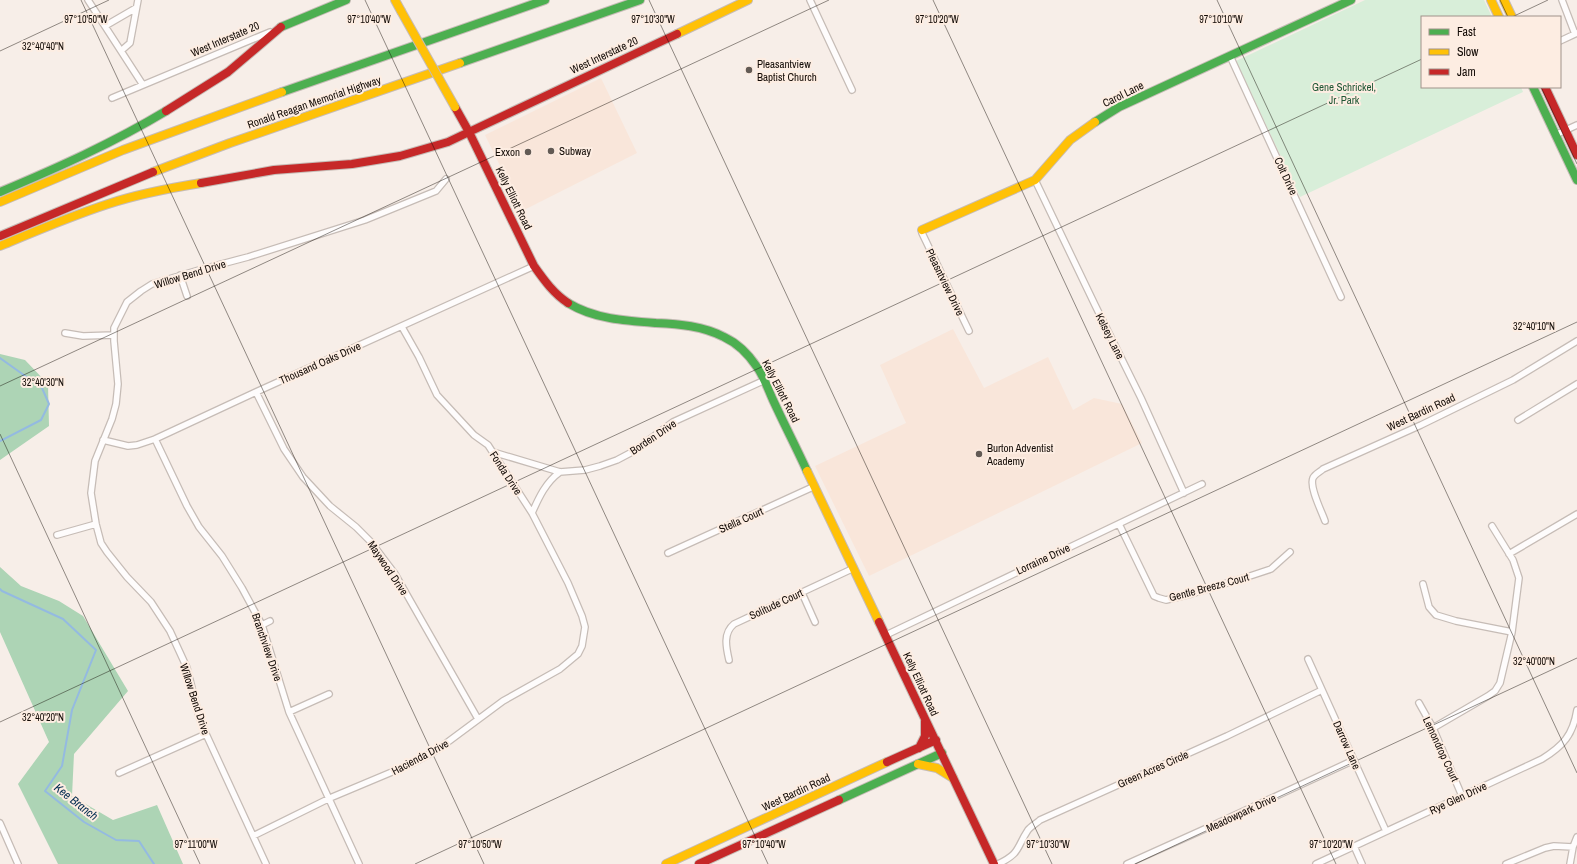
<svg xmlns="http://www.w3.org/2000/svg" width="1577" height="864" viewBox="0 0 1577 864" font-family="'Archivo Narrow',sans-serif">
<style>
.built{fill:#f9e6da}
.green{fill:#d8eed9}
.forest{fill:#add4b5}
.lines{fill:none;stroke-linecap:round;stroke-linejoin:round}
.stream{stroke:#94bae1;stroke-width:2}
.street-casing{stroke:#c6bcb6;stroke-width:8}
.fast-casing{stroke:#c6bcb6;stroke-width:10}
.slow-casing{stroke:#c6bcb6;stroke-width:10}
.jam-casing{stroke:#c6bcb6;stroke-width:10}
.street{stroke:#fefcfc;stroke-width:5.5}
.fast{stroke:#4caf50;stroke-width:8}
.slow{stroke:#ffc107;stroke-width:8}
.jam{stroke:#c62828;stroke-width:8}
.slow-bridge-casing{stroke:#c6bcb6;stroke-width:10;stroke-linecap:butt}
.slow-bridge{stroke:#ffc107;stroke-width:8}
.ticks{fill:none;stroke:#120a05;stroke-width:1;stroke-opacity:0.45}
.poi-dot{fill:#625a54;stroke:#fdede2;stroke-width:1.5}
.labels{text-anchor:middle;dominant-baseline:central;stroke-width:4;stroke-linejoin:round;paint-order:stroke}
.street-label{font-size:11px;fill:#120a05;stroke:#fdede2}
.poi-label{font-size:11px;fill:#120a05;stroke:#fdede2;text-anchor:start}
.park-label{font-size:11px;fill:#1f5735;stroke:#fdede2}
.water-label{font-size:12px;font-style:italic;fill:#002b50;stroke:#fdede2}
.ticks-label{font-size:10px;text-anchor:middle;fill:#120a05;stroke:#fdede2;stroke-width:4;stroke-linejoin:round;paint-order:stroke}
</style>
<rect width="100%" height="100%" fill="#f7eee8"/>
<path class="built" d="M601,78L637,153L522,211L485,135Z
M953,329L984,388L1048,357L1073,410L1094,398L1122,404L1142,443L869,576L815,466L906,423L880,365Z"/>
<path class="green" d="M1365,0H1484L1492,17H1422V87H1521L1523,92L1300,197L1236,61Z"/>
<path class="forest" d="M0,354L25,360L48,384L49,426L0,460Z
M0,567L21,586L59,601L83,616L128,691L74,754L72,796L113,820L157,805L183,864H58L18,784L49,742L0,632Z"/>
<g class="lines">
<path class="stream" d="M0,358L42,388L49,404L41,420L0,441
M0,589L2,591L63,619L96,650L72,710L62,766L45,791L84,822L116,840L139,841L154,864"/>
<g class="street-casing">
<path id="street" d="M88,0L143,85
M810,0L852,90
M1562,0L1575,34
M105,26L136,8
M1560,41L1577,33
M122,50L130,43L138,0
M1230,56L1341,297
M112,98L270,32
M1555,135L1577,125
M1035,180L1095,305L1141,398L1184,493
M922,233L969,331
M180,275L187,296
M65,333L83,336L114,335
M256,392L284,449L303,477L330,506L356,527L370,541L395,574L478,719
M1518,420L1577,384
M155,439L187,506L199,527L222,556L242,588L262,625L289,712L359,864
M103,440L128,446L137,445L155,439L256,392L534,266
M493,452L560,472L585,470L600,466L617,460L634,451L673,422L765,380
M532,513C539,497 546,482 560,472
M1325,521C1322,512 1309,487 1313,478C1315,474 1320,472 1323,469L1421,425L1513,380L1577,341
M1119,524L1154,596L1159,598L1166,600L1191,594L1250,576L1271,569L1290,552
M57,535L96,524
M668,553L815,486
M1509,554L1577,514
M1423,584L1429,607L1436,615L1456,621L1512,632
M802,593L815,622
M262,625L270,621
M886,635L1202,484
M1308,659L1386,831
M729,660C726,647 723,633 734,624L854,568
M1419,703L1433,728L1462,796
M289,712L329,694
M1433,728L1488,696L1495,691L1500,683L1512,632L1519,578L1513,560L1492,526
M119,773L206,734
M0,823L18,864
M253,836L330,798L411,764L437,750L503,701L560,669L578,654L582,646L585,627L582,616L568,583L532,513L488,445L474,435L437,395L419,357L402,327
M1354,846L1362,864
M266,864L206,734L199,716L187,668L170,631L151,602L127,577L107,552L101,543L96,524L91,493L95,461L112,419L116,404L118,384L114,341V328L127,302L141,291L152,284L199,270L248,257L365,220L436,191L446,179
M998,864C1021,853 1016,848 1028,830C1031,826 1037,823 1040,820L1227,736L1322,690
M1127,864L1218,823L1354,760
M1316,864L1542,759C1563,746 1573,735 1577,710
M1506,864L1545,848L1554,846L1573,847
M1570,864L1573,847L1577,837"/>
</g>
<g class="fast-casing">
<path id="fast" d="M281,27L346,0
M460,63L640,0
M1533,87L1577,180
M282,92L545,0
M1095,122L1119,107L1351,0
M0,192C57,168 113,143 166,111
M568,303C594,319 626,321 656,323C679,324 703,326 724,337C737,343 749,355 757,367C764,377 768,389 773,400C784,424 796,447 807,471
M839,800L942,753"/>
</g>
<g class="slow-casing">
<path id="slow" d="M395,0L401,11
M1491,0L1499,17
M1504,0L1512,17
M677,34L748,0
M153,172L230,143L460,63
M0,202L123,150L282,92
M922,230L1035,180L1070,140L1095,122
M0,246C36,231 71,216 108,204C138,194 170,188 201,183
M807,471L879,622
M918,764L937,768L953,778
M666,864L887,762"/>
</g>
<g class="jam-casing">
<path id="jam" d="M1545,87L1577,155
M455,107L469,132L534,266C544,280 553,293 568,303
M166,111L228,72L281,27
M469,132L677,34
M201,183L274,170L352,164L400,156L448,142L469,132
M0,236L153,172
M879,622L994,864
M919,748L925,736V721
M887,762L936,740
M699,864L839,800"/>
</g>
<use href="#street" class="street"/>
<use href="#fast" class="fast"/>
<use href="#slow" class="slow"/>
<use href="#jam" class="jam"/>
<g class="slow-bridge-casing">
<path id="slow-bridge" d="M401,11L455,107"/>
</g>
<use href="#slow-bridge" class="slow-bridge"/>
</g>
<path class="ticks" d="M81,0L484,864M365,0L768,864M649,0L1052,864M933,0L1336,864M1217,0L1577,773M1500,0L1508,17M1512,17L1548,0M0,51L109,0M1541,87L1577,164M0,386L829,0M0,434L200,864M0,722L1422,59M415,864L1577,322M1135,864L1577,658"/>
<g class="poi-dot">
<circle cx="749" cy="70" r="4"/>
<circle cx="551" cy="151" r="4"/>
<circle cx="528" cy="152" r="4"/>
<circle cx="979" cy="454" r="4"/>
</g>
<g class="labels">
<g class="street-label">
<text transform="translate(225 39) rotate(-23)">West Interstate 20</text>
<text transform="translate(604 55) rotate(-25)">West Interstate 20</text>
<text transform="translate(1123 94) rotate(-26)">Carol Lane</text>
<text transform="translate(314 102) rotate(-19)">Ronald Reagan Memorial Highway</text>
<text transform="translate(1286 176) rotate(65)">Colt Drive</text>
<text transform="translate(514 198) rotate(64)">Kelly Elliott Road</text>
<text transform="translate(190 274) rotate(-17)">Willow Bend Drive</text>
<text transform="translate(945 282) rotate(64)">Pleasntview Drive</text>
<text transform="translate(1110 336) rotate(63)">Kelsey Lane</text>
<text transform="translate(320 363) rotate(-24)">Thousand Oaks Drive</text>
<text transform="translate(781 391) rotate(63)">Kelly Elliott Road</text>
<text transform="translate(1421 412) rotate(-25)">West Bardin Road</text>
<text transform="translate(653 437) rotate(-34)">Borden Drive</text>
<text transform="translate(506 473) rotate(57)">Fonda Drive</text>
<text transform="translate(741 520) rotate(-24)">Stella Court</text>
<text transform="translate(1043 559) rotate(-25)">Lorraine Drive</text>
<text transform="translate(388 568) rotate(56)">Maywood Drive</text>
<text transform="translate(1209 587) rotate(-15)">Gentle Breeze Court</text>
<text transform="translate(776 604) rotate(-25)">Solitude Court</text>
<text transform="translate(267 647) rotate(71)">Branchview Drive</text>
<text transform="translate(921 684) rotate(65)">Kelly Elliott Road</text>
<text transform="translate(195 699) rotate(72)">Willow Bend Drive</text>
<text transform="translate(1347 745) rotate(66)">Darrow Lane</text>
<text transform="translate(1441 749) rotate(65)">Lemondrop Court</text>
<text transform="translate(420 757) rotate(-28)">Hacienda Drive</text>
<text transform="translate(1153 769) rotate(-24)">Green Acres Circle</text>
<text transform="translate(796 792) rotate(-25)">West Bardin Road</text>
<text transform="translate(1458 798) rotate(-25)">Rye Glen Drive</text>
<text transform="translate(1241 813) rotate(-25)">Meadowpark Drive</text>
</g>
<g class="poi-label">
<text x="757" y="64">Pleasantview<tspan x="757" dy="13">Baptist Church</tspan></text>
<text x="559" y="151">Subway</text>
<text x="520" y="152" text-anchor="end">Exxon</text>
<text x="987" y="448">Burton Adventist<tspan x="987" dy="13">Academy</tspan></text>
</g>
<g class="park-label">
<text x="1344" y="87">Gene Schrickel,<tspan x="1344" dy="13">Jr. Park</tspan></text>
</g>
<g class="water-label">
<text transform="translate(76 802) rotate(38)">Kee Branch</text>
</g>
</g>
<g class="ticks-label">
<text x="86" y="23">97°10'50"W</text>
<text x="369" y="23">97°10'40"W</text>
<text x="653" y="23">97°10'30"W</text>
<text x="937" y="23">97°10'20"W</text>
<text x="1221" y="23">97°10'10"W</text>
<text x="43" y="50">32°40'40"N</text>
<text x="1534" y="330">32°40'10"N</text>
<text x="43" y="386">32°40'30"N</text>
<text x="1534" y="665">32°40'00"N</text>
<text x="43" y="721">32°40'20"N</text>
<text x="480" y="848">97°10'50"W</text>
<text x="764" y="848">97°10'40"W</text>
<text x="1048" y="848">97°10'30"W</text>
<text x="1331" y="848">97°10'20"W</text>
<text x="196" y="848">97°11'00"W</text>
</g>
<rect x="1421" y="16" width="140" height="72" fill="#fdede2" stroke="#9f928a"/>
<rect x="1429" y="29" width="20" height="6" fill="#4caf50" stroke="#9f928a"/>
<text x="1457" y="36" font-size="12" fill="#120a05">Fast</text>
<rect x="1429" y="49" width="20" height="6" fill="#ffc107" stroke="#9f928a"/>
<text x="1457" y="56" font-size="12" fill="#120a05">Slow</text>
<rect x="1429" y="69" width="20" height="6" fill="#c62828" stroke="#9f928a"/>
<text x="1457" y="76" font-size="12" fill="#120a05">Jam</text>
</svg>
